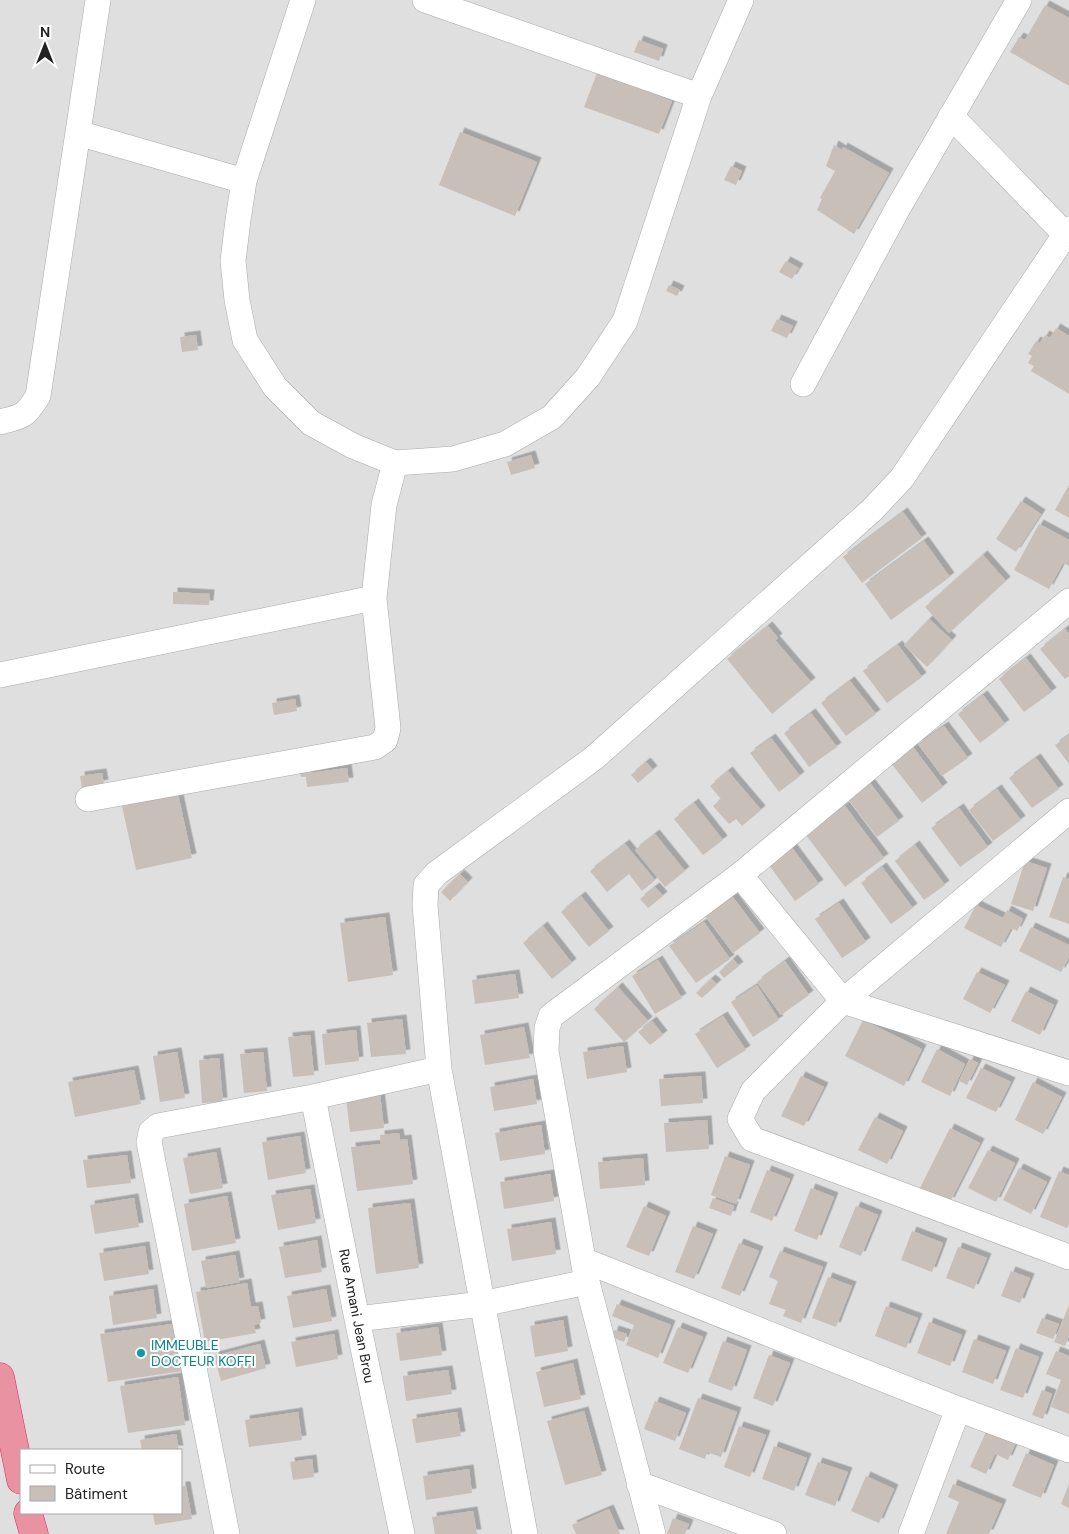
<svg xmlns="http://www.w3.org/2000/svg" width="1069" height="1534" viewBox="0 0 1069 1534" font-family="'DM Sans',sans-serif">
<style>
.residential{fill:#e0dfdf;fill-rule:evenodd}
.building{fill:#c7bfb8;filter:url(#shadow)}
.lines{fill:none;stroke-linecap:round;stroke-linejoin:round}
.minor-casing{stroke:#a9a9a9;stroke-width:26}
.highway-casing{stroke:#dc2a67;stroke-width:29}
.minor{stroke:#fff;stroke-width:25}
.highway{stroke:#e892a2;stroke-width:28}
.culture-dot{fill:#0f9aa8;stroke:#fff;stroke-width:2}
.labels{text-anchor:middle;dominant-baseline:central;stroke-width:4;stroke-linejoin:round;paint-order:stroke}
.street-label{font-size:14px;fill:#222;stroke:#fff}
.culture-label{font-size:14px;fill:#0d838f;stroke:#fff;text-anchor:start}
</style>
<defs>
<filter id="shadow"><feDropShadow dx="4.5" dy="-4.5" stdDeviation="0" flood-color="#0004"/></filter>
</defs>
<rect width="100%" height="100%" fill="#f2efe9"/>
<path class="residential" d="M0,0H1069V1534H0ZM21,1450H181V1513H21Z"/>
<path class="building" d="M1045,5L1069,18V86L1010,52L1019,37L1025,40Z
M639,40L663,49L659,61L634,52Z
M597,73L672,101L659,134L584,107Z
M460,132L537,162L515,216L439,185Z
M834,145L842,150L843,147L889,173L854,234L817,210L822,199L820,198L835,171L826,166Z
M731,166L742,171L736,185L724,180Z
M786,261L799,268L792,279L779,272Z
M669,285L680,290L677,296L666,291Z
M777,319L793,326L787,338L771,331Z
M1056,328L1069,336V394L1031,371L1034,366L1028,363L1032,356L1028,354L1036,341L1040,343L1045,335L1050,338Z
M196,335L198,350L182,352L180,337Z
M531,455L535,468L511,475L507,462Z
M1069,485V518L1055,510Z
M1021,501L1041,514L1016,552L996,539Z
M903,512L922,538L862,583L843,557Z
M1039,524L1069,540V566L1063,563L1049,589L1014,570Z
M924,541L950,577L891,620L865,584Z
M983,555L1006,581L949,633L925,607Z
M173,592L210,594L209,605L173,604Z
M929,619L952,640L927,667L904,645Z
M768,626L778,638L775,640L811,682L772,714L727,659Z
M1065,629L1069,634V676L1065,679L1040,649Z
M898,645L922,677L887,703L863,671Z
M1026,658L1052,692L1024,712L999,679Z
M850,681L876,714L846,736L821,703Z
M983,695L1005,724L980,743L958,714Z
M295,699L297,711L274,715L272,703Z
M811,713L837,747L809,767L784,733Z
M944,726L968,758L942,776L918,744Z
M1069,735V764L1055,745Z
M771,738L800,776L779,792L750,753Z
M913,747L943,787L922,803L891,763Z
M1036,758L1059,789L1032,808L1009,778Z
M646,762L653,770L638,783L631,775Z
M308,768L309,773L347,768L349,782L307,787L306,777H301L299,769Z
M728,771L761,810L742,826L736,819L729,824L713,806L721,799L710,786Z
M102,773L104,784L82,788L80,776Z
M867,779L899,821L877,837L845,795Z
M997,789L1021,820L993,841L969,810Z
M178,794L192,858L136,870L122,806Z
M694,803L723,840L703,855L674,819Z
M845,806L884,858L845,887L806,835Z
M959,808L988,847L960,867L931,828Z
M655,834L685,871L665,887L635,850Z
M625,844L655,880L642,891L629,874L607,892L590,871Z
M790,845L819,884L795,901L766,861Z
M915,845L945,885L924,900L895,861Z
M1025,861L1047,868L1033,911L1011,904Z
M882,867L913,908L891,924L861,883Z
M460,874L468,882L450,901L441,892Z
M1063,877L1069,879V924L1049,917Z
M655,887L663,896L648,908L640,899Z
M581,896L609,931L589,947L561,912Z
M732,896L760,933L733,953L705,916Z
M839,903L866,942L842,958L815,919Z
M976,905L1003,918L1007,910L1023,919L1017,931L1011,928L1001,947L964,928Z
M385,917L393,975L348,982L340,923Z
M704,922L730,959L696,983L669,946Z
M543,926L572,963L552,979L523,943Z
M1031,927L1069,945V957L1061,972L1019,951Z
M733,959L739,966L724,978L719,972Z
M658,960L682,998L655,1014L632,976Z
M785,961L809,995L781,1015L757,982Z
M977,972L1005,985L990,1013L963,999Z
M515,974L519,998L475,1004L472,980Z
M711,979L717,984L702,998L696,993Z
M757,985L779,1020L753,1037L731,1002Z
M618,987L648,1021L624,1042L594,1009Z
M1026,991L1054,1005L1040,1035L1011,1021Z
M723,1016L746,1050L717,1068L695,1034Z
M402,1019L406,1054L371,1057L367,1023Z
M863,1020L922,1049L904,1086L845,1056Z
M652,1021L663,1035L650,1045L638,1032Z
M524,1027L530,1058L485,1065L480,1035Z
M356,1030L359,1061L325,1065L322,1034Z
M310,1035L314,1075L293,1077L288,1037Z
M623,1046L627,1072L587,1079L583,1052Z
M937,1049L965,1064L950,1096L921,1082Z
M177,1052L185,1098L160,1102L153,1056Z
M263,1052L267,1091L244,1093L240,1054Z
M219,1058L223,1102L202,1103L199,1060Z
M970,1059L978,1063L967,1085L959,1081Z
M981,1068L1011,1082L996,1112L966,1098Z
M134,1070L141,1104L75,1117L68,1082Z
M701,1076L703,1103L661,1106L659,1079Z
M801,1076L824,1087L804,1126L781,1116Z
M533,1079L537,1104L494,1111L490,1087Z
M1033,1082L1062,1097L1043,1134L1015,1120Z
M380,1094L384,1128L350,1132L346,1098Z
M875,1117L903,1131L887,1164L858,1150Z
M707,1120L709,1149L666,1152L664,1123Z
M541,1125L545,1154L500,1161L495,1133Z
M950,1128L980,1143L950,1202L920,1188Z
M399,1133L400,1140L407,1139L413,1184L357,1191L351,1147L381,1144L380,1135Z
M300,1136L306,1173L268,1180L262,1142Z
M988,1150L1015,1163L996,1202L968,1188Z
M216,1152L223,1188L190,1194L183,1158Z
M127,1155L131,1183L87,1188L83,1160Z
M725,1156L750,1165L736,1204L711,1195Z
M643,1158L645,1185L600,1189L598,1162Z
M1019,1168L1047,1182L1031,1214L1003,1200Z
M767,1170L790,1179L772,1221L750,1212Z
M1059,1171L1069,1175V1224L1067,1228L1040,1217Z
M550,1174L554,1201L504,1209L500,1182Z
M811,1188L834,1197L817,1240L794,1231Z
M310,1189L316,1223L278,1230L271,1195Z
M227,1196L236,1243L192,1251L184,1204Z
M134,1198L139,1227L95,1234L90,1205Z
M713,1198L734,1206L731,1216L709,1208Z
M410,1203L419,1268L376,1274L368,1208Z
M644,1206L666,1216L649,1256L626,1247Z
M856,1206L878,1215L861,1256L839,1247Z
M551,1222L556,1254L512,1261L507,1229Z
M693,1226L713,1234L694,1279L675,1272Z
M912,1231L943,1243L932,1272L901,1260Z
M317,1240L322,1272L285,1278L279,1247Z
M739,1243L759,1251L740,1296L721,1288Z
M145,1246L149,1274L104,1281L99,1253Z
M958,1247L987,1258L974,1289L946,1278Z
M780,1251L823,1267L801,1323L783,1316L786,1310L769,1304L778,1281L769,1277Z
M235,1255L240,1282L206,1288L201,1261Z
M1011,1271L1030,1278L1020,1303L1001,1296Z
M828,1277L852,1286L836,1327L812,1318Z
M247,1283L251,1307L258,1306L261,1323L254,1325L256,1333L205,1342L196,1292Z
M153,1289L157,1318L113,1325L109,1296Z
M326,1289L332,1321L293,1328L287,1296Z
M617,1304L671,1325L658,1358L626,1345L634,1325L612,1316Z
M1069,1305V1336L1065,1346L1054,1342Z
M886,1306L918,1318L906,1348L875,1336Z
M1042,1318L1059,1324L1053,1339L1036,1333Z
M563,1320L568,1351L535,1357L530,1326Z
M929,1322L962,1335L950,1366L917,1353Z
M172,1324L183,1371L108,1382L100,1334Z
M438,1327L442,1355L400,1361L396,1333Z
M678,1327L703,1337L688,1373L663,1363Z
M614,1330L627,1334L624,1342L612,1337Z
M334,1334L338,1359L296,1367L291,1342Z
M974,1339L1006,1351L993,1384L962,1372Z
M723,1341L747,1350L732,1391L708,1382Z
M260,1344L266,1368L221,1381L214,1356Z
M1016,1348L1039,1357L1023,1398L1000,1390Z
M1056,1351L1069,1356V1414L1051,1407L1061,1380L1046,1374Z
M769,1355L790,1363L773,1406L753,1398Z
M573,1363L581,1399L544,1407L536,1372Z
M448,1370L452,1394L406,1401L403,1376Z
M178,1377L185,1425L128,1433L120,1386Z
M1042,1390L1052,1394L1043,1419L1032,1415Z
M698,1398L737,1412L721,1457L707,1452L705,1459L679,1449Z
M655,1401L686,1413L675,1441L644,1429Z
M584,1411L602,1475L565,1485L547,1421Z
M298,1412L302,1440L249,1447L245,1420Z
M457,1412L461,1436L416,1443L412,1419Z
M990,1423L1019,1436L1008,1460L995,1454L986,1474L970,1467Z
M739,1426L766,1435L750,1477L724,1467Z
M176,1434L179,1450H142L140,1440Z
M774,1446L807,1458L794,1491L762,1479Z
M1026,1453L1054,1465L1041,1498L1012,1486Z
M312,1459L314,1477L293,1480L290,1462Z
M818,1462L848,1472L835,1506L805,1495Z
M469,1469L472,1493L426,1500L423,1476Z
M866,1476L894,1489L879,1523L851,1511Z
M953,1484L1002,1504L989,1534H946L959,1502L948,1497Z
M1069,1484V1508L1061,1504Z
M181,1486H186L192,1519L155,1525L153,1513H181Z
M609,1509L620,1534H576L572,1525Z
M473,1511L477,1534H435L432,1517Z
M673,1518L689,1524L685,1534H667Z"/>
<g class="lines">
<g class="minor-casing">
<path id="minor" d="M425,0L699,96
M951,116L1065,234
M78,133L244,181
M803,384L898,208L1019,0
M0,422C23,416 25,417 38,396L98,0
M395,463L453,459L505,444L552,417L588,377L625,321L699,96L741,0
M0,675L374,598
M88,799L375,747L385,740L388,728L374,598L384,505L395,463L353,446L311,423L275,387L245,340L237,300L233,261L238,220L244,181L303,0
M1069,811L843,1001L753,1091L740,1119L752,1139L1069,1257
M740,875L843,1001L1069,1073
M313,1097L357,1319L402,1534
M583,1260L958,1409L1069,1450
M357,1319L482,1304L587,1282
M639,1484L774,1534
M227,1534L149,1142L151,1132L158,1126L313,1097L439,1069
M525,1534L439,1069L425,905L426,885L437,873L594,758L872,510L902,478L1069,229
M653,1534L587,1282L546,1051L547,1028L551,1016L740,875L1069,601
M911,1534L958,1409"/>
</g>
<g class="highway-casing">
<path id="highway" d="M0,1377L21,1480
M28,1513L34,1534"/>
</g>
<use href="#minor" class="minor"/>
<use href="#highway" class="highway"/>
</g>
<circle class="culture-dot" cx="141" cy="1353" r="5"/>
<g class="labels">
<g class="street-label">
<text transform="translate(357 1316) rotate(79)">Rue Amani Jean Brou</text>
</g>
<g class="culture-label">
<text x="151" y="1345">IMMEUBLE<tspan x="151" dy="16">DOCTEUR KOFFI</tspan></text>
</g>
</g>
<rect x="20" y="1449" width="162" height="65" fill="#ffffff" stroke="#a7a7a7"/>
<rect x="30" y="1465" width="25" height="8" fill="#ffffff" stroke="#a7a7a7"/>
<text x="65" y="1474" font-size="15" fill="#222222">Route</text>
<rect x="30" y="1486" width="25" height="15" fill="#c7bfb8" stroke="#a7a7a7"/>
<text x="65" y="1499" font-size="15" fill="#222222">Bâtiment</text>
<g transform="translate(45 45)" stroke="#ffffff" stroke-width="4" paint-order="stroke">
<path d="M0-4L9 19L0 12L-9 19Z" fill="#222222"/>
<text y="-8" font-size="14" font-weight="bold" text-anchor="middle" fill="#222222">N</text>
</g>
</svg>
